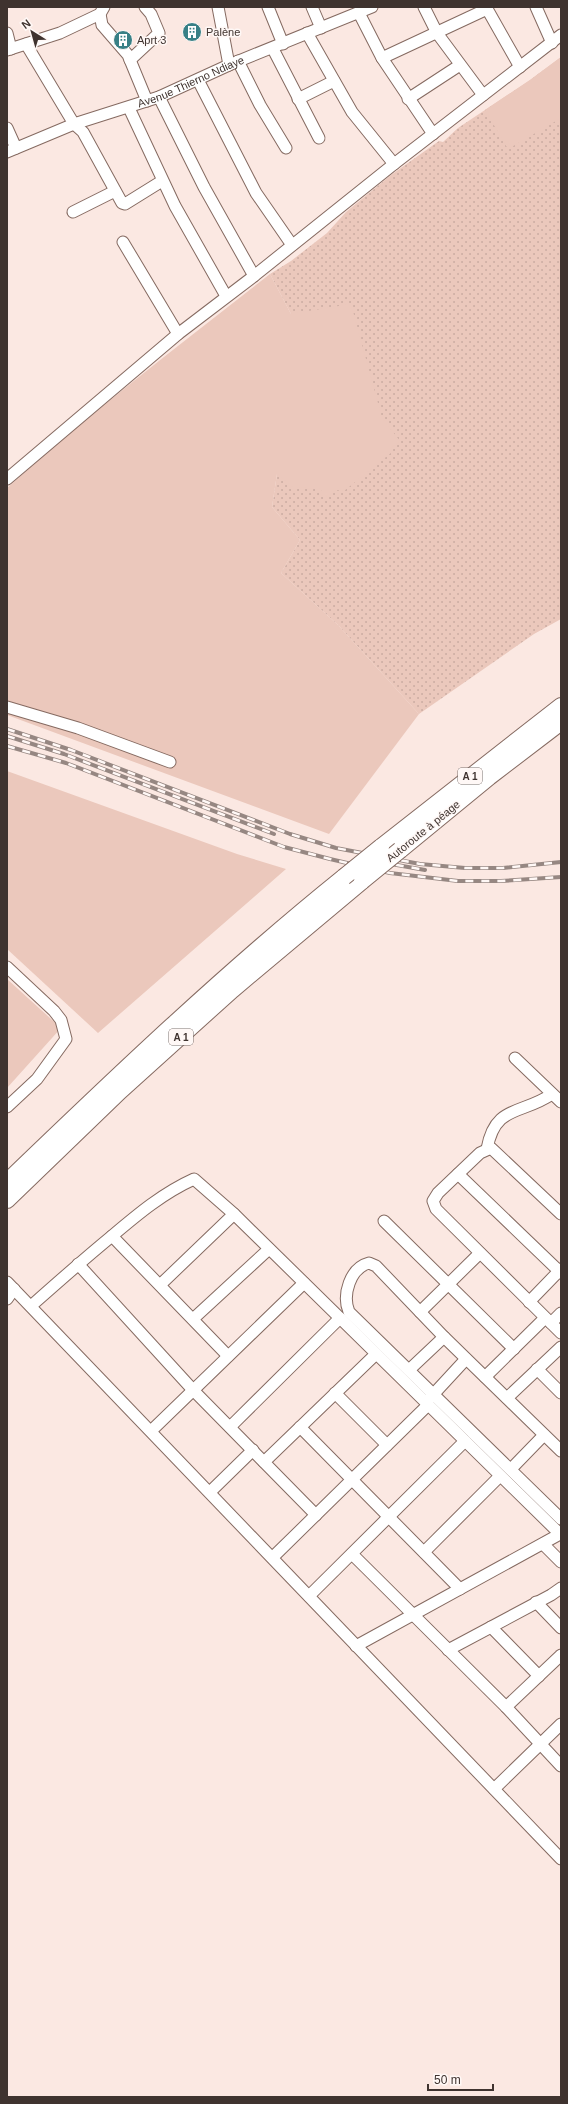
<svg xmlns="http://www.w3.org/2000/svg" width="568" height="2104" viewBox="0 0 568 2104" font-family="Arial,sans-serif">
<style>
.grass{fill:url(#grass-dots)}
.green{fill:#ebc8bc}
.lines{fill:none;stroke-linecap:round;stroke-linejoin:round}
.minor-casing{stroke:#856a61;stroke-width:13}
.highway-casing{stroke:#856a61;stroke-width:18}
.minor{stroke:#fff;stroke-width:11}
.highway{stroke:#fff;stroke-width:16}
.rail-casing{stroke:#968782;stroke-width:4}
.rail{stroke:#fff8f6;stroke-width:2.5;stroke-dasharray:8;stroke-linecap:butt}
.highway-bridge-casing{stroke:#856a61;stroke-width:18;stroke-linecap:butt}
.highway-bridge{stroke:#fff;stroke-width:16}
.labels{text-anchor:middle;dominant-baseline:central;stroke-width:3;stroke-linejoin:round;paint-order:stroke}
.shield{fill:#fff8f6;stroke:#796e6b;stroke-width:1}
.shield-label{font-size:10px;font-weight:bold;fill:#3f332f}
.poi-label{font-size:11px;fill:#3f332f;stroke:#fff8f6;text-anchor:start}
.street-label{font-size:11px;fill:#3f332f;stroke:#fff8f6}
</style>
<defs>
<pattern id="grass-dots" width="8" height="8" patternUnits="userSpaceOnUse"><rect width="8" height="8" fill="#ebc8bc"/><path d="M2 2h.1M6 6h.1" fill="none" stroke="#cbaca2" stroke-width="1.8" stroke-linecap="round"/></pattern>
</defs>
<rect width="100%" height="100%" fill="#fbe8e2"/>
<path class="grass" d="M561,57V619L534,634L419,714L338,625L281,573L300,540L272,507L277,474L291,314L270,274L291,261L327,233L346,212L391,175L439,141L443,142L458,128L530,80Z"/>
<path class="green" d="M561,57V118L508,149L485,110L530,80Z
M270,274L291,314L351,304L382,418L400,441L391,448L392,452L344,491L336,490L327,498L320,489L293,487L277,474L272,507L300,540L281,573L338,625L419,714L329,834L7,715V488C91,412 181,344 270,274Z
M7,771L237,854L286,869L98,1033L7,949Z
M7,979L61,1028L7,1088Z"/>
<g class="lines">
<g class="minor-casing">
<g id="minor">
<path d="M218,7L229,65"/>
<path d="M268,7L283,44"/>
<path d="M312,7L321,28"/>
<path d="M424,7L437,33L483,95"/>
<path d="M486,7L520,67"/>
<path d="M536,7L552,43"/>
<path d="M359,13L382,58L433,134"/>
<path d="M100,14L102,25L128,55L147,101"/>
<path d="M7,33L11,49"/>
<path d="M307,33L352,112L394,164"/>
<path d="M26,44L74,124L83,132L122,203L125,204L162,181"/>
<path d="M273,49L319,138"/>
<path d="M7,50L60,33L100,14L104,7"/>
<path d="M382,58L487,9"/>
<path d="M130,60L159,33L151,14L145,7"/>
<path d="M238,61L260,105L286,148"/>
<path d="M198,80L256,193L292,245"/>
<path d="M159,97L204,187L254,276"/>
<path d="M298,99L334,81"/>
<path d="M408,99L460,65"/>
<path d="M129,108L175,206L226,296"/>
<path d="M7,128L16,148"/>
<path id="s1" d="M7,152L74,124L159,97L229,65L372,7"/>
<path d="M73,212L115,191"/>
<path d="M123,242L178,334"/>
<path d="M7,479L178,334L254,276L394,164L561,35"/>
<path d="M7,707L78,728L170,762"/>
<path d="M7,967L54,1011L61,1020L66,1039L37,1079L7,1107"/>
<path d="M515,1058L561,1102"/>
<path d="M487,1149C495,1104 522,1115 552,1094"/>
<path d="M458,1174L561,1273"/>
<path d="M561,1214L491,1148L480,1153L438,1193L433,1201L436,1209L561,1333"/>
<path d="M384,1221L514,1349"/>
<path d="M112,1236L228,1356"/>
<path d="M78,1264L193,1390L316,1515"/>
<path d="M7,1282L561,1859"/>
<path d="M160,1285L234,1214"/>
<path d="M7,1299L14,1289"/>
<path d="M529,1302L561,1269"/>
<path d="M31,1306C58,1282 84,1259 112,1236C138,1214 163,1193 194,1179L234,1214L560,1534L356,1646"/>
<path d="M420,1312L480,1253"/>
<path d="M193,1319L269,1249"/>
<path d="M551,1323L561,1313"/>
<path d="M537,1369L561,1393"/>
<path d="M409,1370L444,1337"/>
<path d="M485,1377L545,1318"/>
<path d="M335,1393L387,1445"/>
<path d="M430,1398L466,1359"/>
<path d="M507,1398L561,1347"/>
<path d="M230,1427L340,1318"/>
<path d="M300,1427L460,1589"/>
<path d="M151,1431L304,1283"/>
<path d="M561,1451L444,1337L376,1266L369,1263C350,1268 342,1295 349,1312L561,1519"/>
<path d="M264,1462L376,1354"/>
<path d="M511,1469L544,1435"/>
<path d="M210,1492L253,1450"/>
<path d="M543,1544L561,1562"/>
<path d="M424,1552L500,1476"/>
<path d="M352,1554L506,1707L561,1766"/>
<path d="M273,1557L428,1405"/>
<path d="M309,1596L465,1441"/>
<path d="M536,1602L561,1628"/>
<path d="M491,1627L539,1676"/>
<path d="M448,1650L551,1595L561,1588"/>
<path d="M506,1707L561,1655"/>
<path d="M494,1789L561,1724"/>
</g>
</g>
<g class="highway-casing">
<path id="highway" d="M381,847L561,706
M400,850L489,777L561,722
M7,1182C116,1077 226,972 344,877
M7,1200L120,1091L232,990L362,881"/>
</g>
<use href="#minor" class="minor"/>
<use href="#highway" class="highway"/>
<g class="rail-casing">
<path id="rail" d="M7,729L71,750L290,834L336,848L420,864L465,868H503L561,862
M7,736L64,754L274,834
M7,746L66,763L284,847L330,859L390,873L458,881H501L561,877
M380,862L425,870"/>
</g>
<use href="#rail" class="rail"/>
<g class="highway-bridge-casing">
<path id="highway-bridge" d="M344,877L381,847
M362,881L400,850"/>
</g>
<use href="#highway-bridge" class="highway-bridge"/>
</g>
<defs>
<g id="building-disc" transform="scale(1)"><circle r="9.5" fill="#388086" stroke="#fff8f6"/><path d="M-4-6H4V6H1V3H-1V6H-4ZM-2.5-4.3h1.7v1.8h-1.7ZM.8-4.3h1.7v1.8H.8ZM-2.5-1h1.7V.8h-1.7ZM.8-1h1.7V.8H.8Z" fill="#fff"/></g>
</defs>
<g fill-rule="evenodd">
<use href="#building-disc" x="192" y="32"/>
<use href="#building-disc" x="123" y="40"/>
</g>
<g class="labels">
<g class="shield">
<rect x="458" y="768" width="24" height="16" rx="3"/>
<rect x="169" y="1029" width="24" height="16" rx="3"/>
</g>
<g class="shield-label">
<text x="470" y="776">A 1</text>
<text x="181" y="1037">A 1</text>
</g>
<g class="poi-label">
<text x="206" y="32">Palène</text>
<text x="137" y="40">Aprt 3</text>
</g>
<g class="street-label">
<text stroke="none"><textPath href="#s1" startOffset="197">Avenue Thierno Ndiaye</textPath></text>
<text transform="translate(423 831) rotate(-39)">Autoroute à péage</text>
</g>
</g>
<rect width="568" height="2104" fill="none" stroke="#3f332f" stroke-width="16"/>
<g transform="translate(32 32) rotate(323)" stroke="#fff8f6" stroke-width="3" paint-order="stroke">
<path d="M0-3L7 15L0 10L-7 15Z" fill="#3f332f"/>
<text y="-6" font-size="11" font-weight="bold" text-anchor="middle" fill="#3f332f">N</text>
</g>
<path d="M428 2084v6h65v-6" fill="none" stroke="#3f332f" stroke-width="2"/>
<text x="434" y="2084" font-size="12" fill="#3f332f" stroke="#fff8f6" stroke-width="3" paint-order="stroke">50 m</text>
</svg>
